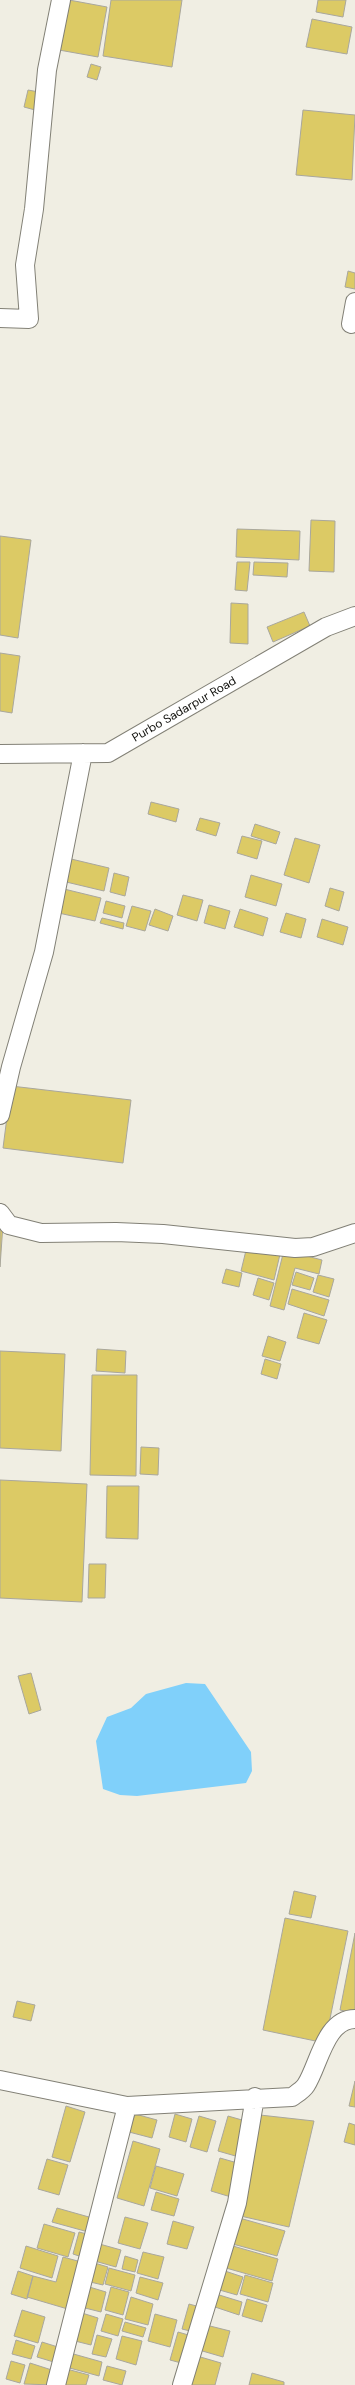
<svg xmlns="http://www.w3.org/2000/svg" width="355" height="2385" viewBox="0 0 355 2385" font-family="'DM Sans',sans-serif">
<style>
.water{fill:#80d0fa}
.building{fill:#dcca65;stroke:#a9a79d}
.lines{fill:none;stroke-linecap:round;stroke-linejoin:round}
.street-casing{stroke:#828076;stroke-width:20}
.street{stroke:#fff;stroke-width:18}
.labels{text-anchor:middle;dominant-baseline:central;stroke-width:4;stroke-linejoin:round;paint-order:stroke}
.street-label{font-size:12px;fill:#10100c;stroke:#fff}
</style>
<rect width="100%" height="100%" fill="#f0eee3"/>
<path class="water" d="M186,1683L205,1684L251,1752L252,1771L246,1783L137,1796L120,1795L103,1789L96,1741L107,1717L131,1708L146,1694Z"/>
<path class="building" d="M69,0L107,7L98,57L59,50Z
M111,0H182L172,67L103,56Z
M318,0H346L343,17L316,12Z
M312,19L352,27L347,54L306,47Z
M91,64L101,67L97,80L87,77Z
M28,90L39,92L35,110L24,107Z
M303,110L355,115L352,180L296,175Z
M348,271L355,273V289L345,287Z
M311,520L335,521L334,572L309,571Z
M237,529L300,531L299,560L236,557Z
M0,536L31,540L18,638L0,635Z
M237,562H250L247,591L235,590Z
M254,562L288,563L287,577L253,575Z
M231,603L248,604V644L230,643Z
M304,612L310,626L273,642L267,627Z
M0,653L20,656L12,713L0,711Z
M151,802L179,809L176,822L148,814Z
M200,818L220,823L216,836L196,830Z
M255,824L280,832L276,844L251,836Z
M242,836L262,841L257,859L237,853Z
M295,838L320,845L309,883L284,875Z
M67,858L109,868L104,891L62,881Z
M114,873L129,877L125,896L110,892Z
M251,875L282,884L276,906L245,897Z
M60,888L101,898L95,921L54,912Z
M330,888L344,892L339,911L325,906Z
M183,895L203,900L197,921L177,915Z
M106,901L125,906L122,918L103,913Z
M209,905L230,911L225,929L204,923Z
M132,906L151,911L145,931L126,926Z
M155,909L173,916L168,931L149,925Z
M240,909L268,918L263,936L234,927Z
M286,913L306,919L301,938L280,932Z
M102,918L124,923L123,929L100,923Z
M322,919L348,927L343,945L317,937Z
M11,1086L131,1100L123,1163L3,1148Z
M0,1224H3L0,1267Z
M248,1242L281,1250L274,1280L241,1271Z
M284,1250L322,1260L319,1274L295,1268L284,1310L270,1306Z
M226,1269L242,1273L239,1287L222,1283Z
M296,1272L314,1278L310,1290L292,1285Z
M318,1275L334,1279L329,1297L313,1292Z
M258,1278L274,1283L269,1300L253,1295Z
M292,1289L329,1300L324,1316L288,1304Z
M304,1313L327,1320L319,1344L297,1338Z
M268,1336L286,1342L280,1361L262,1356Z
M97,1349L126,1351L125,1373L96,1371Z
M0,1351L65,1354L61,1451L0,1448Z
M265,1359L281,1364L277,1379L261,1374Z
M92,1375H137L136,1476L90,1475Z
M141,1447L159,1448L158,1475L140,1474Z
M0,1480L87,1484L82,1602L0,1598Z
M107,1486H139L138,1539L106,1538Z
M89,1564H106L105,1598H88Z
M31,1673L41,1710L29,1714L18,1676Z
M294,1891L316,1896L311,1918L289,1914Z
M285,1918L348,1931L325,2043L263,2030Z
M355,1933V2013L340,2010Z
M17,2001L35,2005L31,2021L13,2017Z
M355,2081V2107L349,2106Z
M66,2106L85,2112L70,2162L52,2157Z
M135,2114L157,2120L152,2138L129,2132Z
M175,2114L192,2119L186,2142L169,2137Z
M260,2115L314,2121L289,2227L236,2215Z
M199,2116L216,2121L207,2152L190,2147Z
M228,2116L249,2122L239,2157L218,2151Z
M349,2123L355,2125V2145L344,2142Z
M133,2141L160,2149L144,2206L117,2198Z
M220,2158L241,2164L231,2197L211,2191Z
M47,2159L68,2165L59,2195L38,2189Z
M156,2166L184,2174L177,2196L150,2188Z
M156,2192L179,2199L174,2216L151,2210Z
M57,2208L96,2219L92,2233L52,2222Z
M125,2217L148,2223L140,2249L118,2243Z
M236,2217L285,2231L277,2256L229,2243Z
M173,2221L194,2227L187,2249L167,2244Z
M44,2224L75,2233L68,2257L37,2248Z
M79,2232L91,2235L85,2258L73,2254Z
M96,2243L121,2250L116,2267L91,2260Z
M26,2246L58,2256L52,2278L20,2268Z
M233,2246L278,2259L272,2281L226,2268Z
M143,2252L164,2257L158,2279L137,2273Z
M125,2256L138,2260L135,2272L122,2269Z
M63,2257L85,2263L71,2310L27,2297L33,2276L56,2282Z
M91,2262L108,2267L103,2285L86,2281Z
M109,2268L135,2275L131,2291L105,2284Z
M222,2270L243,2277L237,2295L216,2289Z
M18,2271L33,2276L27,2299L11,2294Z
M245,2275L273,2283L268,2302L240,2294Z
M140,2277L163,2283L158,2300L136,2293Z
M86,2286L106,2292L101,2312L81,2307Z
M111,2287L129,2292L123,2315L105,2310Z
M216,2294L242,2302L239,2315L212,2306Z
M131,2297L153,2304L148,2325L125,2319Z
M247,2299L267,2305L262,2322L242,2316Z
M189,2304L200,2307L194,2332L182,2329Z
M22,2310L45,2317L38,2343L14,2336Z
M82,2313L98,2318L91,2345L75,2341Z
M106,2314L123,2319L118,2336L101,2331Z
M155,2314L177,2320L170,2347L148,2341Z
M125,2322L146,2328L143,2337L122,2331Z
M206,2325L230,2331L223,2357L199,2350Z
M178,2332L192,2336L185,2364L170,2360Z
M97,2335L112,2339L106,2357L92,2354Z
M122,2336L142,2341L136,2365L116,2359Z
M16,2340L35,2346L31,2359L12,2354Z
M42,2342L61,2348L57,2363L37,2357Z
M70,2353L102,2362L99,2376L66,2367Z
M197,2356L221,2363L215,2385H189Z
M11,2361L25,2365L20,2383L6,2379Z
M30,2363L58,2372L54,2385L24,2384Z
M107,2366L126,2371L122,2385L103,2380Z
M63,2368L89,2375L86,2385H59Z
M252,2373L284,2382V2385H249Z"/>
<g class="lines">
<g class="street-casing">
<path id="street" d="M0,318L29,319L25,265L34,209L47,70L61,0
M351,324L355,302
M0,754L108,753L326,627L355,616
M0,1115L11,1067L44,952L83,753
M0,1213L9,1225L41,1233L116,1232L163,1234L295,1248L313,1247L355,1233
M0,2080L127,2106L292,2097C296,2094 303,2090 306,2085C319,2065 325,2019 355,2019
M56,2385L127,2106
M182,2385L237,2203L255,2097"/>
</g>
<use href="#street" class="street"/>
</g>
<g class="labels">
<g class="street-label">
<text transform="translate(184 709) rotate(-30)">Purbo Sadarpur Road</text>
</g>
</g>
</svg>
